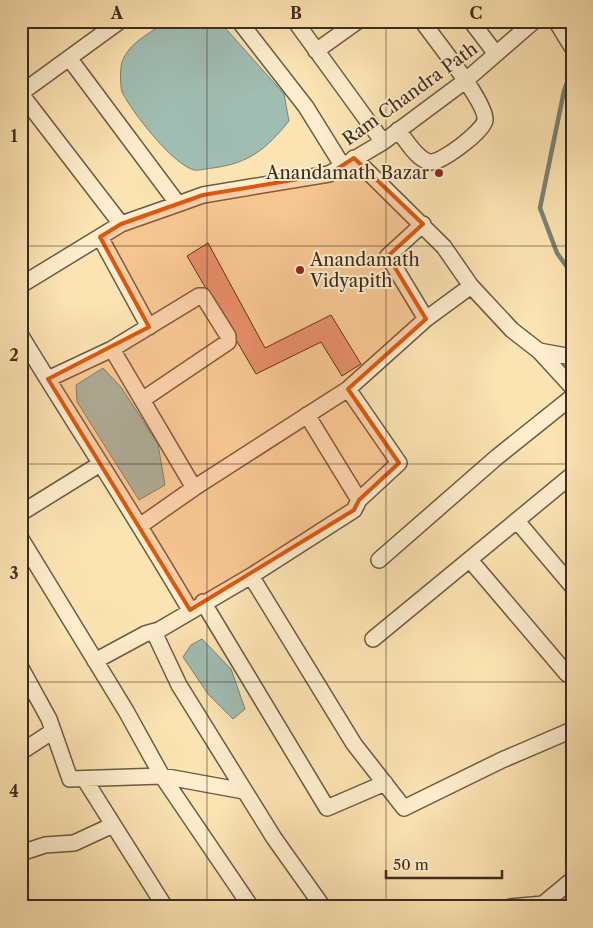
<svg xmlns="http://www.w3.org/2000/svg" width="593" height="928" viewBox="0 0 593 928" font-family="'Libre Caslon Text',serif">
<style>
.water{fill:#a0bdb3;stroke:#788377}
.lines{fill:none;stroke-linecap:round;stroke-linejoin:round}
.stream{stroke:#788377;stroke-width:4.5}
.building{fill:#e79b7e;stroke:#3c2c1d}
.minor-casing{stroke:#6c5a42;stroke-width:18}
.minor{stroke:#fdedcd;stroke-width:15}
.marked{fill:#df570d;fill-opacity:0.2;stroke:#df570d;stroke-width:4;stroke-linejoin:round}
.grid{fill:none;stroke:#3c2c1d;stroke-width:1;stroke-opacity:0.55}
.poi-dot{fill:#8f2418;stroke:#fdedcd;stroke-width:2}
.labels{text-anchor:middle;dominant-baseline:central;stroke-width:4;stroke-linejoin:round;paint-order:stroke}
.street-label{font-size:18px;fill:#3c2c1d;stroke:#fdedcd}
.poi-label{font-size:18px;fill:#3c2c1d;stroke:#fdedcd;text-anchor:end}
.neatline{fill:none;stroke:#3c2c1d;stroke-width:2}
.grid-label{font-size:16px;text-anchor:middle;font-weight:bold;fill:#3c2c1d}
</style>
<rect width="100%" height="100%" fill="#fce3b2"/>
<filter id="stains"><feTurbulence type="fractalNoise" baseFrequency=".004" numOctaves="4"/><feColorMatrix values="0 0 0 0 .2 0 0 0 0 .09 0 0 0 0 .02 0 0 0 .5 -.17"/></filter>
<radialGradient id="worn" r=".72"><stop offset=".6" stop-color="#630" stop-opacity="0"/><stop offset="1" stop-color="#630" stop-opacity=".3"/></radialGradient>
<path class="water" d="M167,21H219L284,94L289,121C266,149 250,163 213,168C208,168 199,171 194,170C172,164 132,112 122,92C120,86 120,68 122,62C129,42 151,33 167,21Z
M103,368L121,387L158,444L165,485L139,500L77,402L76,385Z
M202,639L231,669L245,709L233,719L208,694L183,657L191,645Z"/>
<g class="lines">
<path class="stream" d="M572,69L564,91L540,208L557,253L572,274"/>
</g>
<path class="building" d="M208,243L265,348L331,315L361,364L342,376L321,342L256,374L187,256Z"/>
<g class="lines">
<g class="minor-casing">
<path id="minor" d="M239,21L306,107L342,165
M295,21L383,142
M471,21L496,54
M556,21L572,47
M316,51L358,21
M69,58L178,204
M21,93L120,21
M21,94L121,224
M398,130C406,140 417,160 430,162C440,164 484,131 485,120C487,103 434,38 422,21
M354,158L444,247L471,286L512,330L539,351L572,357
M423,224L388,256L426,319
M100,237L149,327
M21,285L121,224L178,204L203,195L329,174L383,142L465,81L534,21
M21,336C77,428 136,517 190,610
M112,349L194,488
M539,351L572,387
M48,379L112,349L199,296H203L228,336V342L142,400
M307,415L359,500
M21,513L100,464
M517,521L572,586
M141,525L194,488L348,389L426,319L471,286
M21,539L126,711L162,776L251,907
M379,560L497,457L572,397
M470,560L567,674
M251,576L354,744L404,808L502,760L572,730
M203,602L327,808L385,783
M154,632L179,685L274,838L323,907
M373,639L572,475
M95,661L145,634L159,630L251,576L354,510L359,500L399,463L348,389
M21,668L49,719L70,779L162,776L244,791
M21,752L53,731
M85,780L165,907
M21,851L24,852L45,845L74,843L113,825
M510,907L543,904L572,880"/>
</g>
<use href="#minor" class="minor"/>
</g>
<path class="marked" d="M354,158L423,224L388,256L426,319L348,389L399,463L359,500L354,510L190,610L48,379L149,327L100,237L121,224L203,195L329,174Z"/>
<path class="grid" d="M207,21V907M386,21V907M21,246H572M21,464H572M21,682H572"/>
<g class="poi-dot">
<circle cx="439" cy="173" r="5"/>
<circle cx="300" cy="270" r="5"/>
</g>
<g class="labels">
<g class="street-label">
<text transform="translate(410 94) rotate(-36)">Ram Chandra Path</text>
</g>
<g class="poi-label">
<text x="429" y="173">Anandamath Bazar</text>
<text x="310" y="260" text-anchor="start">Anandamath<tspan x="310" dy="21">Vidyapith</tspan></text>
</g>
</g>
<rect width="593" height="928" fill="none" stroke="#fce3b2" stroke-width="55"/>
<path d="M386 870v8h116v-8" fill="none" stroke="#3c2c1d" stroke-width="2.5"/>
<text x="393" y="870" font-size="15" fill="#3c2c1d" stroke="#fdedcd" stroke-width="4" paint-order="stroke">50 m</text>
<rect x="28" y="28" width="538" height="872" class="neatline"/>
<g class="grid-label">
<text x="117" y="19">A</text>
<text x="296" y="19">B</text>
<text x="476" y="19">C</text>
<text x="14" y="142">1</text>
<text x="14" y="361">2</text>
<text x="14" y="579">3</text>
<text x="14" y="797">4</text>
</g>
<rect width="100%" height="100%" filter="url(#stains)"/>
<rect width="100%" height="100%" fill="url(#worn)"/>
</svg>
